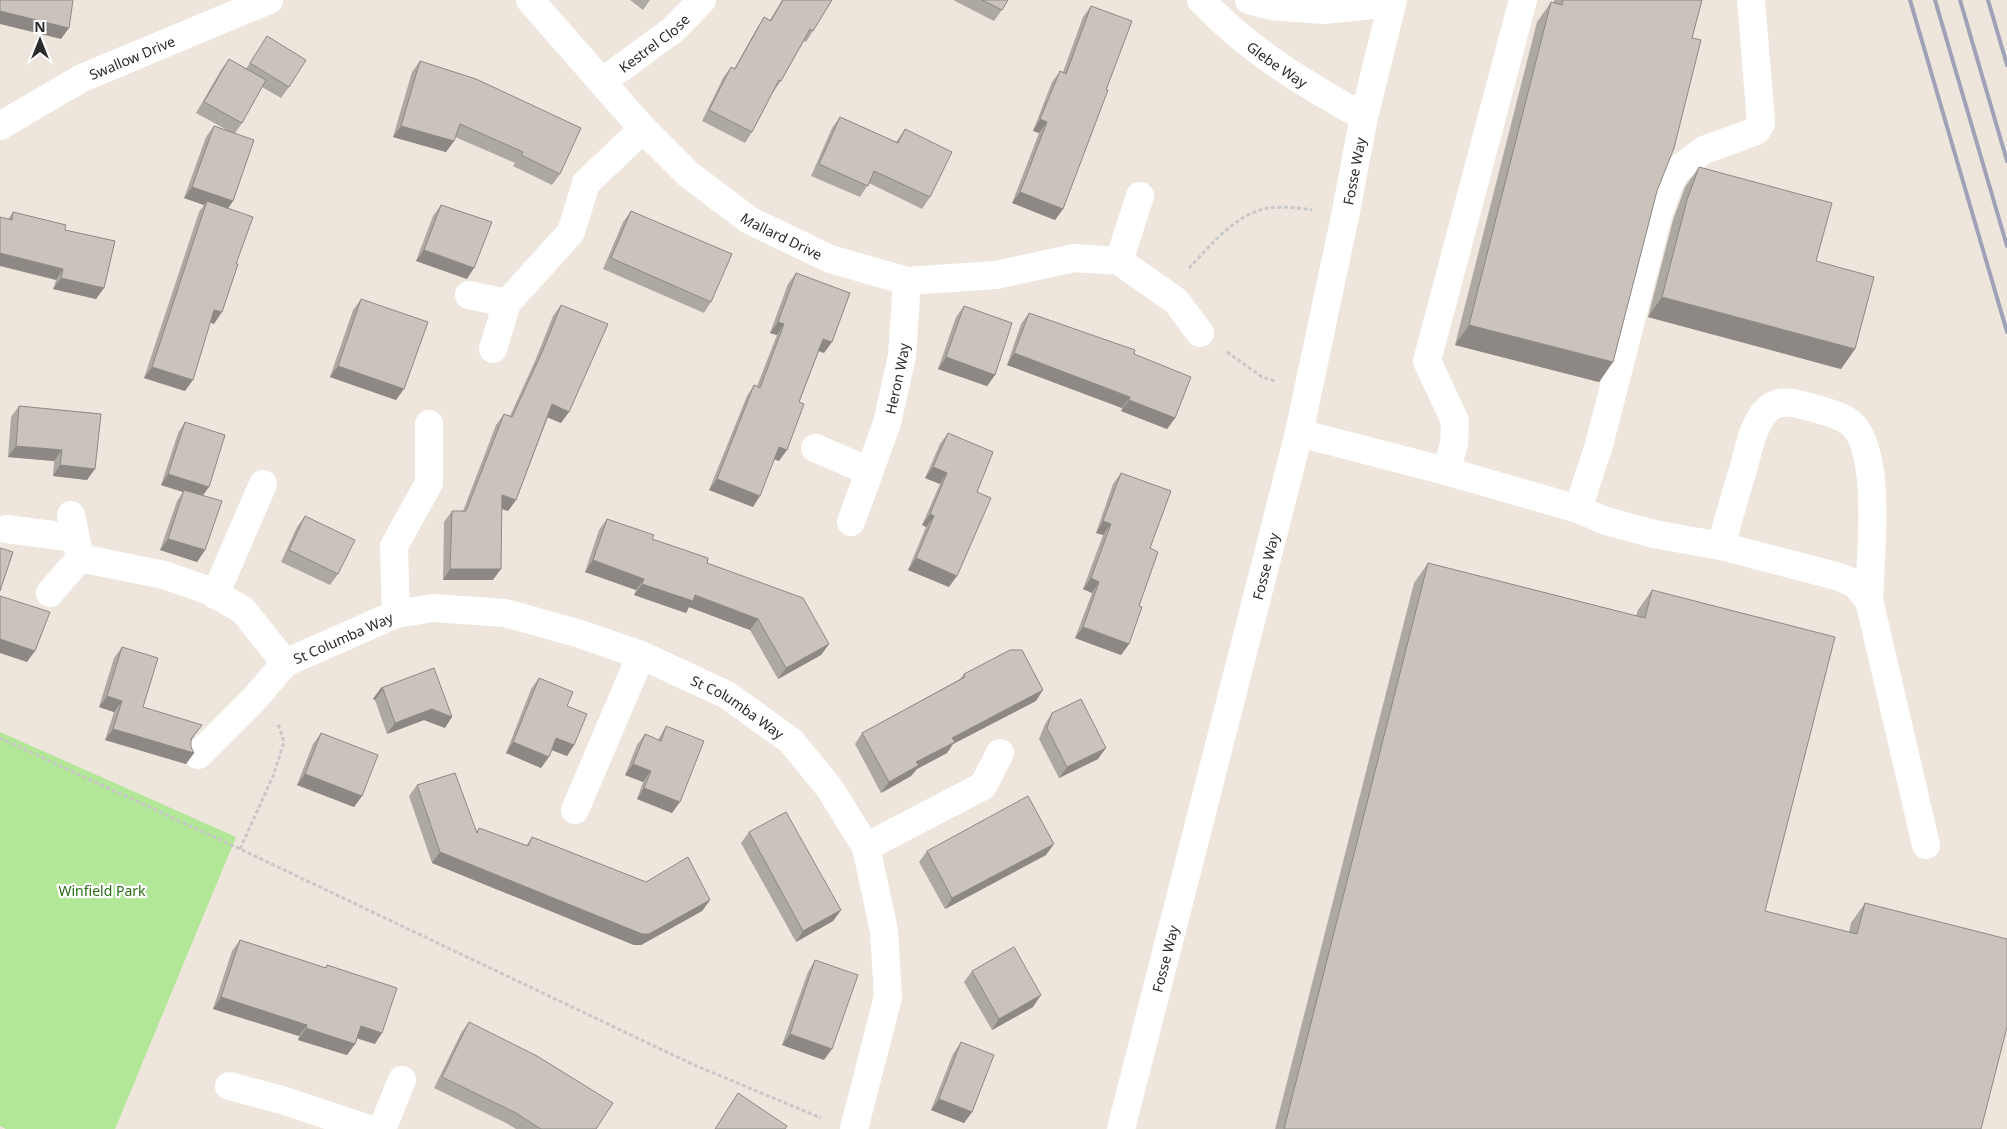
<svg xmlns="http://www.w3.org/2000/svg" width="2007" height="1129" viewBox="0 0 2007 1129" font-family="'Noto Sans',sans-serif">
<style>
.green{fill:#b1e796}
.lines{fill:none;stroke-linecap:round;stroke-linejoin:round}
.path{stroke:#c8c8c8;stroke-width:3;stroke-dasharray:4 2.5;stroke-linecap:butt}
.minor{stroke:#fff;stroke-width:28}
.rail{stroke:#9fa2b6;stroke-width:4}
.wall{fill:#ada8a2}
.shaded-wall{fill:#8d8884}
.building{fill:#c9c3bc;stroke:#8d8884}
.labels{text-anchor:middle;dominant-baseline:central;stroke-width:4.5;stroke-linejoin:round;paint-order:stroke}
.street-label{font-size:14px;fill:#2b2b2b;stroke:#fff}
.park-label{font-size:14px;fill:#286d16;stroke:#fff}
</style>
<rect width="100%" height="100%" fill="#eee6dc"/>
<path class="green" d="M0,732L236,837L115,1129H6L0,1126Z"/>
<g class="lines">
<path class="path" d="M1189,268C1211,245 1236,213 1269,208C1283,206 1298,208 1312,210
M1227,352L1262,377L1275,381
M0,738L240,849L692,1064L821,1118
M240,849L273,776L284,742L278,724"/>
<g class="minor">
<path id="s1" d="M530,0L643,129L688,174L749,220L830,259L907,281L996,275L1074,258L1119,261L1176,301L1200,333"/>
<path id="s2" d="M1201,0C1248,50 1304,84 1364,117"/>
<path d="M1249,0L1271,6L1323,10L1392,3"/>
<path id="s3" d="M602,82L674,29L702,0"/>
<path id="s4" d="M0,126L82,78L269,0"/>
<path d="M1119,261L1140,196"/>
<path d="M469,295L507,303"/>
<path d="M493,349L507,303L571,232L586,183L643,129"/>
<path d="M1299,433L1446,471L1578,509L1606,521L1654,534L1721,546L1840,577L1855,584L1869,600L1926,845"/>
<path d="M815,448L869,471"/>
<path d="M1446,471L1454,444L1455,421L1427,361L1523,0"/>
<path d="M1578,509L1599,445L1658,215L1670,182L1677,170L1704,150L1756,131L1761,123L1751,0"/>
<path id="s5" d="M851,522L887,423L902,356L907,281"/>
<path d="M7,529L75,538"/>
<path d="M1721,546C1728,521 1735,495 1743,470C1748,451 1752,429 1764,413C1776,398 1793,402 1809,407C1821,410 1837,414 1848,421C1884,445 1870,560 1869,600"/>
<path d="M80,558L164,575L210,591L243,610L285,663"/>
<path d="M50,593L80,558L71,515"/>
<path d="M215,595L263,484"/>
<path d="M396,614L394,546L429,483V424"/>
<path id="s6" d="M198,755L256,697L285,663L396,614L433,608L505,613L577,633L641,655L727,695L791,741L830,789L866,847L884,931L888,997L854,1129"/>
<path d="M575,810L641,655"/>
<path d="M866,847L983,786L1000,753"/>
<path d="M229,1086L282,1100L369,1129"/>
<path d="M382,1129L402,1080"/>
<path id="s7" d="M1121,1129L1299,433L1345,216L1364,117L1393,0"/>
</g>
<path class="rail" d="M1910,0L2007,332
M1935,0L2007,246
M1960,0L2007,161
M1988,0L2007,65"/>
</g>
<path class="wall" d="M630,0H650L643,10Z
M782,0H832L813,31L806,42L804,41L781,81L773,92L752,132L745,143L702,121L723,78L731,67L734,69L757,28L764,17L770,20Z
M953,0H1008L1002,10L994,21Z
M1554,0H1702L1692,38L1657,191L1613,362L1599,382L1455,345L1537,22L1551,2L1554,3Z
M1091,6L1063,209L1055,220L1012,203L1039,133L1033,131L1052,82L1060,71L1063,72L1083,17Z
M267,36L289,87L281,98L262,87L242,123L235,133L228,208L214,324L210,322L185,391L144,378L199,212L204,205L184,198L206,137L214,126L227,130L196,113L221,70L229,59L246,69Z
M420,61L560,174L552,185L513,166L515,163L455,137L454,141L446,152L393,137L412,72Z
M840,117L896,142L905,129L930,197L922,209L869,183L860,197L811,176L832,128Z
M1699,167L1855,349L1841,369L1648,317L1673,220L1685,187Z
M441,205L467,279L416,261L433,216Z
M631,211L711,302L704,313L603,269L623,222Z
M13,212L65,230L104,288L96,299L53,289L56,280L8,219Z
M796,273L824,353L819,351L799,402L779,461L774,459L753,507L709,490L747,396L754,385L757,386L777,335L770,333L788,284Z
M361,299L396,400L330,377L353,310Z
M561,305V423L548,417L516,500L508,511L501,509L493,580H443L444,522L452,511H463L496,425L504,414L510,416L535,361L553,316Z
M964,306L995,375L987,386L938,369L956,317Z
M1029,313L1134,354L1175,418L1167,429L1121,411L1122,408L1007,365L1021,324Z
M19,406L101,414L87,480L53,476L54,461L8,457L11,417Z
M185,422L203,495L205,550L197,562L160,550L177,501L183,492L161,485L178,433Z
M948,433L949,587L908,570L926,527L922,525L940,484L925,478L940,444Z
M1121,473L1150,548L1139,606L1129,644L1121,655L1075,638L1092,593L1083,589L1103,535L1096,533L1113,484Z
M305,516L338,574L330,585L281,562L297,527Z
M607,519L707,563L829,644L821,655L778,679L750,630L689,607L686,613L634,595L636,590L585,572L599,530Z
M1428,563L1636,616L1638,610L1652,590L1765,911L1849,932L1851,923L1865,903L1981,1129H1275L1414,583Z
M122,647L143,707L194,736L191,741V747L194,753L186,764L105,740L114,712L99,707L114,658Z
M964,674L1036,701L953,744L947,753L917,769L911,776L881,793L855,744L862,733L960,679Z
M539,678L574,745L567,756L552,750L541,768L506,753L531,689Z
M381,688L445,728L424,720L387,734L375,700L373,699Z
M1052,713L1098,759L1059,778L1039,739L1045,724Z
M666,726L672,813L637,799L643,782L625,775L637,745L645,734L658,740Z
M321,733L362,796L354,807L297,785L313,744Z
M417,785L477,832L479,828L526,846L532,837L646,882L710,900L702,911L641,945H634L432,863L409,796Z
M749,832L841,910L833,921L796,942L741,843Z
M927,851L1046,855L945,909L919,862Z
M240,940L325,968L327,965L375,1044L357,1038L355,1044L347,1055L298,1040L299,1036L213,1009L232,951Z
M815,960L824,1060L782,1045L808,972Z
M972,971L1033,1007L992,1030L964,982Z
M469,1022L596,1129H516L508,1124L434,1088L461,1033Z
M961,1042L972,1112L964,1123L931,1110L953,1054Z"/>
<path class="shaded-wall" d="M0,11L69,28L61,39L0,24Z
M1040,119L1047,122L1039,133L1033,131Z
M401,126L454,141L446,152L393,137Z
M192,187L233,201L225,213L207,201L204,205L184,198Z
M1020,192L1063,209L1055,220L1012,203Z
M424,250L474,268L467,279L416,261Z
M0,253L63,269L56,280L0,266Z
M61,278L104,288L96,299L53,289Z
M1662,297L1855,349L1841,369L1648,317Z
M214,310L222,312L214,324L206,321Z
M778,322L784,324L777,335L770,333Z
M1469,325L1613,362L1599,382L1455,345Z
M823,339L832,342L824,353L816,350Z
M1014,353L1130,397L1122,408L1007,365Z
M946,357L995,375L987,386L938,369Z
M338,366L404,389L396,400L330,377Z
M152,367L193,380L185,391L144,378Z
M1129,400L1175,418L1167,429L1121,411Z
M552,404L569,412L561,423L544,416Z
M16,446L62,450L54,461L8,457Z
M779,447L787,450L779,461L771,458Z
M60,465L95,469L87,480L53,476Z
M933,467L947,473L940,484L925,478Z
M168,474L209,487L201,498L184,490L183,492L161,485Z
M717,479L760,496L753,507L709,490Z
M502,495L516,500L508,511L494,506Z
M930,514L934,516L926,527L922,525Z
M1103,521L1111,524L1103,535L1096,533Z
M168,539L205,550L197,562L160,550Z
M916,558L957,576L949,587L908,570Z
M593,560L644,579L636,590L585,572Z
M450,569H501L493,580H443Z
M1091,578L1099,582L1092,593L1083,589Z
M642,584L695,595L758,619L750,630L689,607L686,613L634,595Z
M1083,627L1129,644L1121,655L1075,638Z
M0,639L35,651L27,662L0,653Z
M829,644L821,655L778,679L786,668Z
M381,688L383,689L375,700L373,699Z
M1043,690L1036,701L953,744L947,753L917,769L911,776L881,793L889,782L916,762L952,738Z
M107,696L122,701L114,712L99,707Z
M432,709L452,717L445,728L424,720L387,734L395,723Z
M202,725L183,750L194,753L186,764L105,740L113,729L191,739Z
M556,738L574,745L567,756L549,749Z
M513,742L549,757L541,768L506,753Z
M1106,748L1098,759L1059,778L1067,767Z
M633,764L651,771L643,782L625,775Z
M305,774L362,796L354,807L297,785Z
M644,788L680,802L672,813L637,799Z
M1054,844L1046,855L945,909L952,898Z
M440,852L710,900L702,911L641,945H634L432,863Z
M841,910L833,921L796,942L803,931Z
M1041,995L1033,1007L992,1030L999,1019Z
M221,997L307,1025L299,1036L213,1009Z
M361,1026L382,1033L375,1044L353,1037Z
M306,1028L355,1044L347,1055L298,1040Z
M790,1034L832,1049L824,1060L782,1045Z
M939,1099L972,1112L964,1123L931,1110Z"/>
<path class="building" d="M0,0H73L69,28L0,11Z
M783,0H832L813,31L810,29L781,81L779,80L752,132L709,110L731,67L735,69L764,17L771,21Z
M982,0H1008L1002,10Z
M1563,0H1702L1692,38L1701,40L1674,148L1657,191L1613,362L1469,325L1551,2L1562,5Z
M1091,6L1132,21L1106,90H1108L1063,209L1020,192L1047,122L1040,119L1060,71L1066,74Z
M267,36L306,60L289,87L250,63Z
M229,59L266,80L242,123L204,102Z
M420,61L476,79L581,128L560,174L521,155L523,152L460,124L454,141L401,126Z
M840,117L898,143L905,129L952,152L930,197L874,171L868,186L819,164Z
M214,126L254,140L233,201L192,187Z
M1699,167L1832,203L1816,261L1874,277L1855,349L1662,297L1687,200Z
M207,201L253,217L236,264H238L222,312L214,310L193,380L152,367Z
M441,205L492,222L474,268L424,250Z
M631,211L732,254L711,302L611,258Z
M13,212L66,225L65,230L115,241L104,288L61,278L63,269L0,253V217L12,220Z
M796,273L850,293L832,342L823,339L799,402L804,404L787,450L779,447L760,496L717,479L754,385L760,388L784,324L778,322Z
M361,299L428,322L404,389L338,366Z
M561,305L608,324L569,412L552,404L516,500L502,495L501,569H450L452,511H466L504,414L512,417L543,350Z
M964,306L1012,323L995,375L946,357Z
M1029,313L1135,350L1134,354L1191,377L1175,418L1129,400L1130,397L1014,353Z
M19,406L101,414L95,469L60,465L62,450L16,446Z
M185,422L225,435L209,487L168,474Z
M948,433L993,452L977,492L991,498L957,576L916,558L934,516L930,514L947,473L933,467Z
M1121,473L1171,491L1150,548L1158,552L1139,606L1142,607L1129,644L1083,627L1099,582L1091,578L1111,524L1103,521Z
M184,490L222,501L205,550L168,539Z
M305,516L355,540L338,574L289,550Z
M607,519L654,535L652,539L708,558L707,563L803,598L829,644L786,668L758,619L695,595L693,601L642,584L644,579L593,560Z
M0,548L13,552L0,591Z
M1428,563L1645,618L1652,590L1835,637L1765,911L1857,934L1865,903L2007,939V1027L1981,1129H1284Z
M0,596L50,612L35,651L0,639Z
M122,647L158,658L143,707L202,725L191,739V747L194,753L113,729L122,701L107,696Z
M1010,650H1022L1043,690L952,738L955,742L916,762L919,765L889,782L862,733L965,677L964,674Z
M434,668L452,717L432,709L395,723L383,689L381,688Z
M539,678L573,692L567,706L587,714L574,745L556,738L549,757L513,742Z
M1081,699L1106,748L1067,767L1047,728L1052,713Z
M666,726L704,741L680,802L644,788L651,771L633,764L645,734L661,741Z
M321,733L378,755L362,796L305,774Z
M455,773L477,833L479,828L528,846L532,837L646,882L688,857L710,900L649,934H642L440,852L417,785Z
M1028,796L1054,844L952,898L927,851Z
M786,812L841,910L803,931L749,832Z
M240,940L326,968L327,965L397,988L382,1033L361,1026L355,1044L306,1028L307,1025L221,997Z
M1014,947L1041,995L999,1019L972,971Z
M815,960L858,975L832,1049L790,1034Z
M469,1022L537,1056L613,1103L596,1129H541L516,1113L442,1077Z
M961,1042L994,1055L972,1112L939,1099Z
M738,1093L787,1126L785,1129H715Z"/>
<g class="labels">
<g class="street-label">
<text stroke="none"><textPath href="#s3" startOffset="65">Kestrel Close</textPath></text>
<text stroke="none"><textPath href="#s4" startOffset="149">Swallow Drive</textPath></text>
<text stroke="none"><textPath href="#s2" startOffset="100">Glebe Way</textPath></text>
<text stroke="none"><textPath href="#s7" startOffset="986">Fosse Way</textPath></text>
<text stroke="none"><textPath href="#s1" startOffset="348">Mallard Drive</textPath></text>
<text stroke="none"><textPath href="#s5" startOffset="151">Heron Way</textPath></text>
<text stroke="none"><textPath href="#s7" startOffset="581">Fosse Way</textPath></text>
<text stroke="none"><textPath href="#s6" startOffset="190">St Columba Way</textPath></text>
<text stroke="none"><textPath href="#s6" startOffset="610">St Columba Way</textPath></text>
<text stroke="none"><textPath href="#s7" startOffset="176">Fosse Way</textPath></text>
</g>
<g class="park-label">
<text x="102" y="890">Winfield Park</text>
</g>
</g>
<g transform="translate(40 40)" stroke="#ffffff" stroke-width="4" paint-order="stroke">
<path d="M0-4L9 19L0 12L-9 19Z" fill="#2b2b2b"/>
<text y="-8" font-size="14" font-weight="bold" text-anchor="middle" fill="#2b2b2b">N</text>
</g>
</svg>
